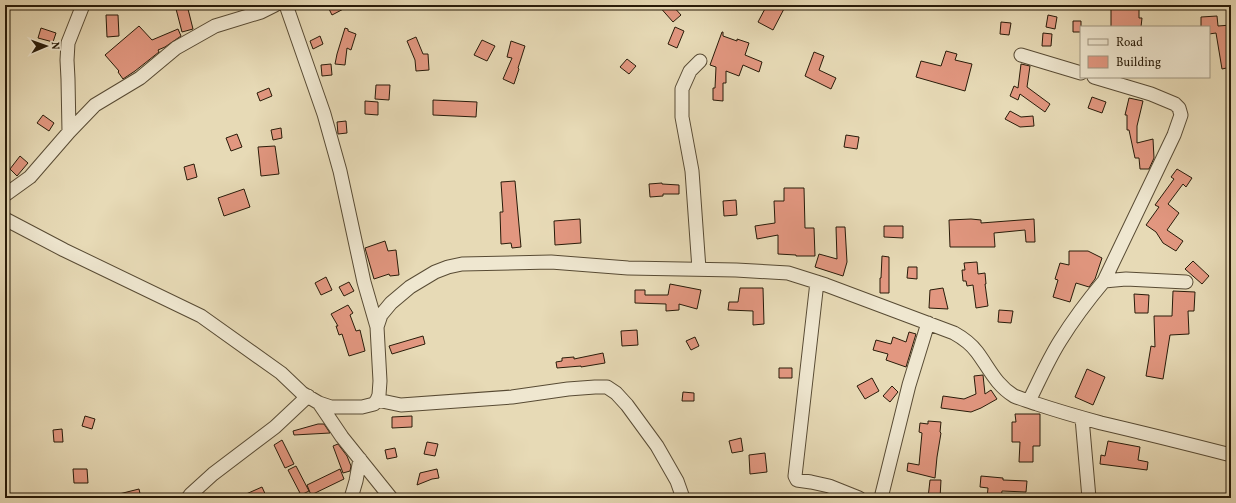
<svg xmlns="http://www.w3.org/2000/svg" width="1236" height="503" viewBox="0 0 1236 503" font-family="Vollkorn,serif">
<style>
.building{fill:#e29780;stroke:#281b09}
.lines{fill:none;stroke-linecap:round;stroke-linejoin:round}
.minor-casing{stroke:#584b34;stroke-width:15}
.minor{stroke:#efe7d0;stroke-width:13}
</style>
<rect width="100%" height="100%" fill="#e7dab6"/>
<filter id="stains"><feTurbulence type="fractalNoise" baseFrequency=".005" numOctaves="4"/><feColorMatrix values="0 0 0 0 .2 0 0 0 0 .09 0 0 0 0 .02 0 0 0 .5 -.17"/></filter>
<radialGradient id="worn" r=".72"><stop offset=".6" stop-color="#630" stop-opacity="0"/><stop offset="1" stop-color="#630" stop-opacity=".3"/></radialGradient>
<path class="building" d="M175,5H187L193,29L182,32Z
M327,5H351L332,15Z
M658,5H672L681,15L673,22Z
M767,5H786L773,30L758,22Z
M1111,6L1139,7V18H1142L1141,27H1111Z
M106,15H118L119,36L107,37Z
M1048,15L1057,17L1055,29L1046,27Z
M1217,16L1218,26L1231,25V58H1229L1231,67L1222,69L1216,33L1209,34V27H1201V17Z
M1073,21H1081V32H1073Z
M1001,22L1011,23L1009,35L1000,34Z
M139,26L152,40L178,29L181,36L165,47L158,50L159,52L135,71L123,79L118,72L119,71L105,55Z
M675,27L684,31L677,48L668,44Z
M41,28L56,33L53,42L38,38Z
M345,28L348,29V31L356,34L351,50L347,48L345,65L335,64L337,54Z
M722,32H723V36L737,41V39L749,43L745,55L762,62L759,72L743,65L739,76L726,71V83H723V101L713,100V88H715L716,67L710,65Z
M1043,33L1052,34L1051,46H1042Z
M320,36L323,44L313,49L310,41Z
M416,37L423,54H428L429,70L416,71L415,60L407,41Z
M482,40L495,46L487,61L474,55Z
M511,41L525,46L518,68L519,69L514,84L503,79L512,58L507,57Z
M946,51L957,54L955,60L972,64L965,91L916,77L921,61L941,66Z
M814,52L824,56L819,70L836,78L831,89L805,76Z
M627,59L636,66L629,74L620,67Z
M331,64L332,75L322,76L321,65Z
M1021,64L1030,66L1027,87L1050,104L1045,112L1020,94L1018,100L1010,96L1014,86L1018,88Z
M376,85H390L389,100L375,99Z
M269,88L272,96L260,101L257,93Z
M1092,97L1106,102L1102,113L1088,108Z
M1129,98L1143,101L1137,126V143L1153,139L1154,158L1149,169H1140L1139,158H1135L1129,130H1127V115H1125Z
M433,100L477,102L476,117L433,115Z
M365,101L378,102V115L365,114Z
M1010,111L1021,117L1033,116L1034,126L1020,127L1005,119Z
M43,115L54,123L49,131L37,123Z
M346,121L347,133L338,134L337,122Z
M281,128L282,138L273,140L271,130Z
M237,134L242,147L231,151L226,138Z
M846,135L859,137L857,149L844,147Z
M275,146L279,174L261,176L258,147Z
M20,156L28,163L17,176L10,169Z
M194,164L197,177L187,180L184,167Z
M1177,169L1192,178L1186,187L1183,184L1168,204L1179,213L1167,230L1183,241L1176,251L1163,243L1156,232L1146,225L1159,207L1155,205L1174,179L1171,177Z
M515,181L521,247L512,248L511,243L501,244L500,212H503L501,182Z
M662,183V184L679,185V194H663V196L650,197L649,184Z
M784,188H804L805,228H814L815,256H796V255L778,254V235L757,239L755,226L775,223L774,201H784Z
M244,189L250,207L224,216L218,198Z
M736,200L737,215L724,216L723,201Z
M580,219L581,243L555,245L554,221Z
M971,219L981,220V223L1034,219L1035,242H1026L1025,230L994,233L995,247H950L949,220Z
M884,226H903V238L884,237Z
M836,227H845L847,262L843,276L815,267L819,254L837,259Z
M385,241L388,251L396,250L399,275L390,276L389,274L374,279L365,248Z
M1069,251H1088L1102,258L1095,279L1089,287L1076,283L1070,302L1053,297L1058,280L1055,279L1060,263L1069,265Z
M882,256L889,257V293H880V278H881Z
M1193,261L1209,276L1202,284L1185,269Z
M977,262L978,274L985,273L986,284H985L988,306L976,308L973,285L967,286L966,281H963L962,270H965L964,263Z
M908,267H917V279L907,278Z
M326,277L332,290L321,295L315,283Z
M349,282L354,291L344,296L339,287Z
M670,284L701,290L697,309L679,304V310L666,311V304L635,303V290H645V295H668Z
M740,288H763L764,324L753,325V311L728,310L729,302H738Z
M943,288L948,309L929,308L930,290Z
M1173,291L1195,292L1194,311H1188L1189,334L1170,335L1163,379L1146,376L1151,346L1155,347L1154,316H1172Z
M1134,294L1149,295L1148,313H1135Z
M348,305L353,313L350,315L356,331L360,330L365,351L349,356L342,334L339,335L336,326H338L331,314Z
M999,310L1013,311L1011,323L998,322Z
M637,330L638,345L622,346L621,331Z
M909,332L916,334L906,367L886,360L888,354L873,350L876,340L891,344L893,337L906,342Z
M423,336L425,344L392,354L389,346Z
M695,337L699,346L691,350L686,341Z
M603,353L605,363L581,367V366L557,368L556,362L562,361V358L574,357V359Z
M779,368H792V378H779Z
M1087,369L1105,377L1093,405L1075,397Z
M983,375L985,394L991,390L997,399L981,408L971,412L941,408L943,396L964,399L976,394L974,376Z
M872,378L879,391L865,399L857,386Z
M892,386L898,392L890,402L883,396Z
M683,392L694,393V401H682Z
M1015,414H1040V446H1033V462H1019L1020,442H1012V422H1016Z
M85,416L95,419L92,429L82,426Z
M412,416V427L392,428V417Z
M928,421L941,422L940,432L941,433L937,457L935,478L907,471L908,463L919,465L922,433L919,432L920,423L928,424Z
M318,424H324L330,433L294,435L293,431Z
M62,429L63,442H54L53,430Z
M741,438L743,451L732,453L729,441Z
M282,440L294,464L285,468L274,445Z
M1108,441L1140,447L1138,460L1148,462L1147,470L1100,464L1101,455L1105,456Z
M427,442L438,444L435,456L424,454Z
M338,444L347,456L351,466L350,471L343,473L333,446Z
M395,448L397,457L387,459L385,450Z
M765,453L767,472L750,474L749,455Z
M296,466L309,491L301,495L288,470Z
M73,469H87L88,483H74Z
M340,469L344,479L311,495L307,485Z
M437,469L439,478L432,479L417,485L420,473Z
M981,476L1003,478V480L1027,481L1026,492L1002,491L1001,498H987L988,488L980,487Z
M930,480H941L940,498H928Z
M262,487L267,498H237Z
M139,489L141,498H115V495Z"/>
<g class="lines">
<g class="minor-casing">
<path id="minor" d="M286,5L324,114L340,171L364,282L377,327
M1021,55L1081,73
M1094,77L1151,94L1175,104L1179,108L1181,115L1174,135L1104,281
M69,132L68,79L67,60L68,43L83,5
M5,195L30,177L69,132L95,105L140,78L176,48L215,26L261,12L275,5
M5,219L64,250L201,316L281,373L302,393L319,403L331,407H362L374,404L377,400L379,395L380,381L377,327L381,315L391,303L410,287L435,272L448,267L462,264L551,262L628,268L736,270L788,273L826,285L954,333C963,338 971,344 977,352C989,368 996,385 1014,396C1021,399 1029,401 1037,404C1058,411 1079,417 1101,423C1144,433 1188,444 1231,455
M699,269L692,171L682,117V89L690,71L700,61
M817,282L795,476L797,480L811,482L829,486L859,498
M377,400L401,405L512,397L568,389L595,387H607L616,393L627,405L657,446L677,481L683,498
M1029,401C1039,381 1048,360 1060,341C1073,320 1088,300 1104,281L1126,279L1186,282
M319,403L342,437L391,498
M1082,418L1089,498
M188,498L191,494L213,474L275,427L308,396
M351,498L356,481L360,459
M881,498L909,385L928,323"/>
</g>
<use href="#minor" class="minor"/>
</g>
<rect width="1236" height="503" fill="none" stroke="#e7dab6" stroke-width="20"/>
<rect x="6" y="6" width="1224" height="491" fill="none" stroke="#281b09" stroke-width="2"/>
<rect x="10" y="10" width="1216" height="483" fill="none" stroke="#281b09"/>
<rect x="1080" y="26" width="130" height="52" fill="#efe7d0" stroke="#9f9580"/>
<rect x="1088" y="39" width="20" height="6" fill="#efe7d0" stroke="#9f9580"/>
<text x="1116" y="46" font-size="12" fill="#281b09">Road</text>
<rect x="1088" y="56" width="20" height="12" fill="#e29780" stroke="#9f9580"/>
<text x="1116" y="66" font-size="12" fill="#281b09">Building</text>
<g transform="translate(46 46) rotate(88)" stroke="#efe7d0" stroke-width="3" paint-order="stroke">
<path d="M0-3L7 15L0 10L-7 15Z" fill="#281b09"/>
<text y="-6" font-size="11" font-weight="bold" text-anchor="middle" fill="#281b09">N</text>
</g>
<rect width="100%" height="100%" filter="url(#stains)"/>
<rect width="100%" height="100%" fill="url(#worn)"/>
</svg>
